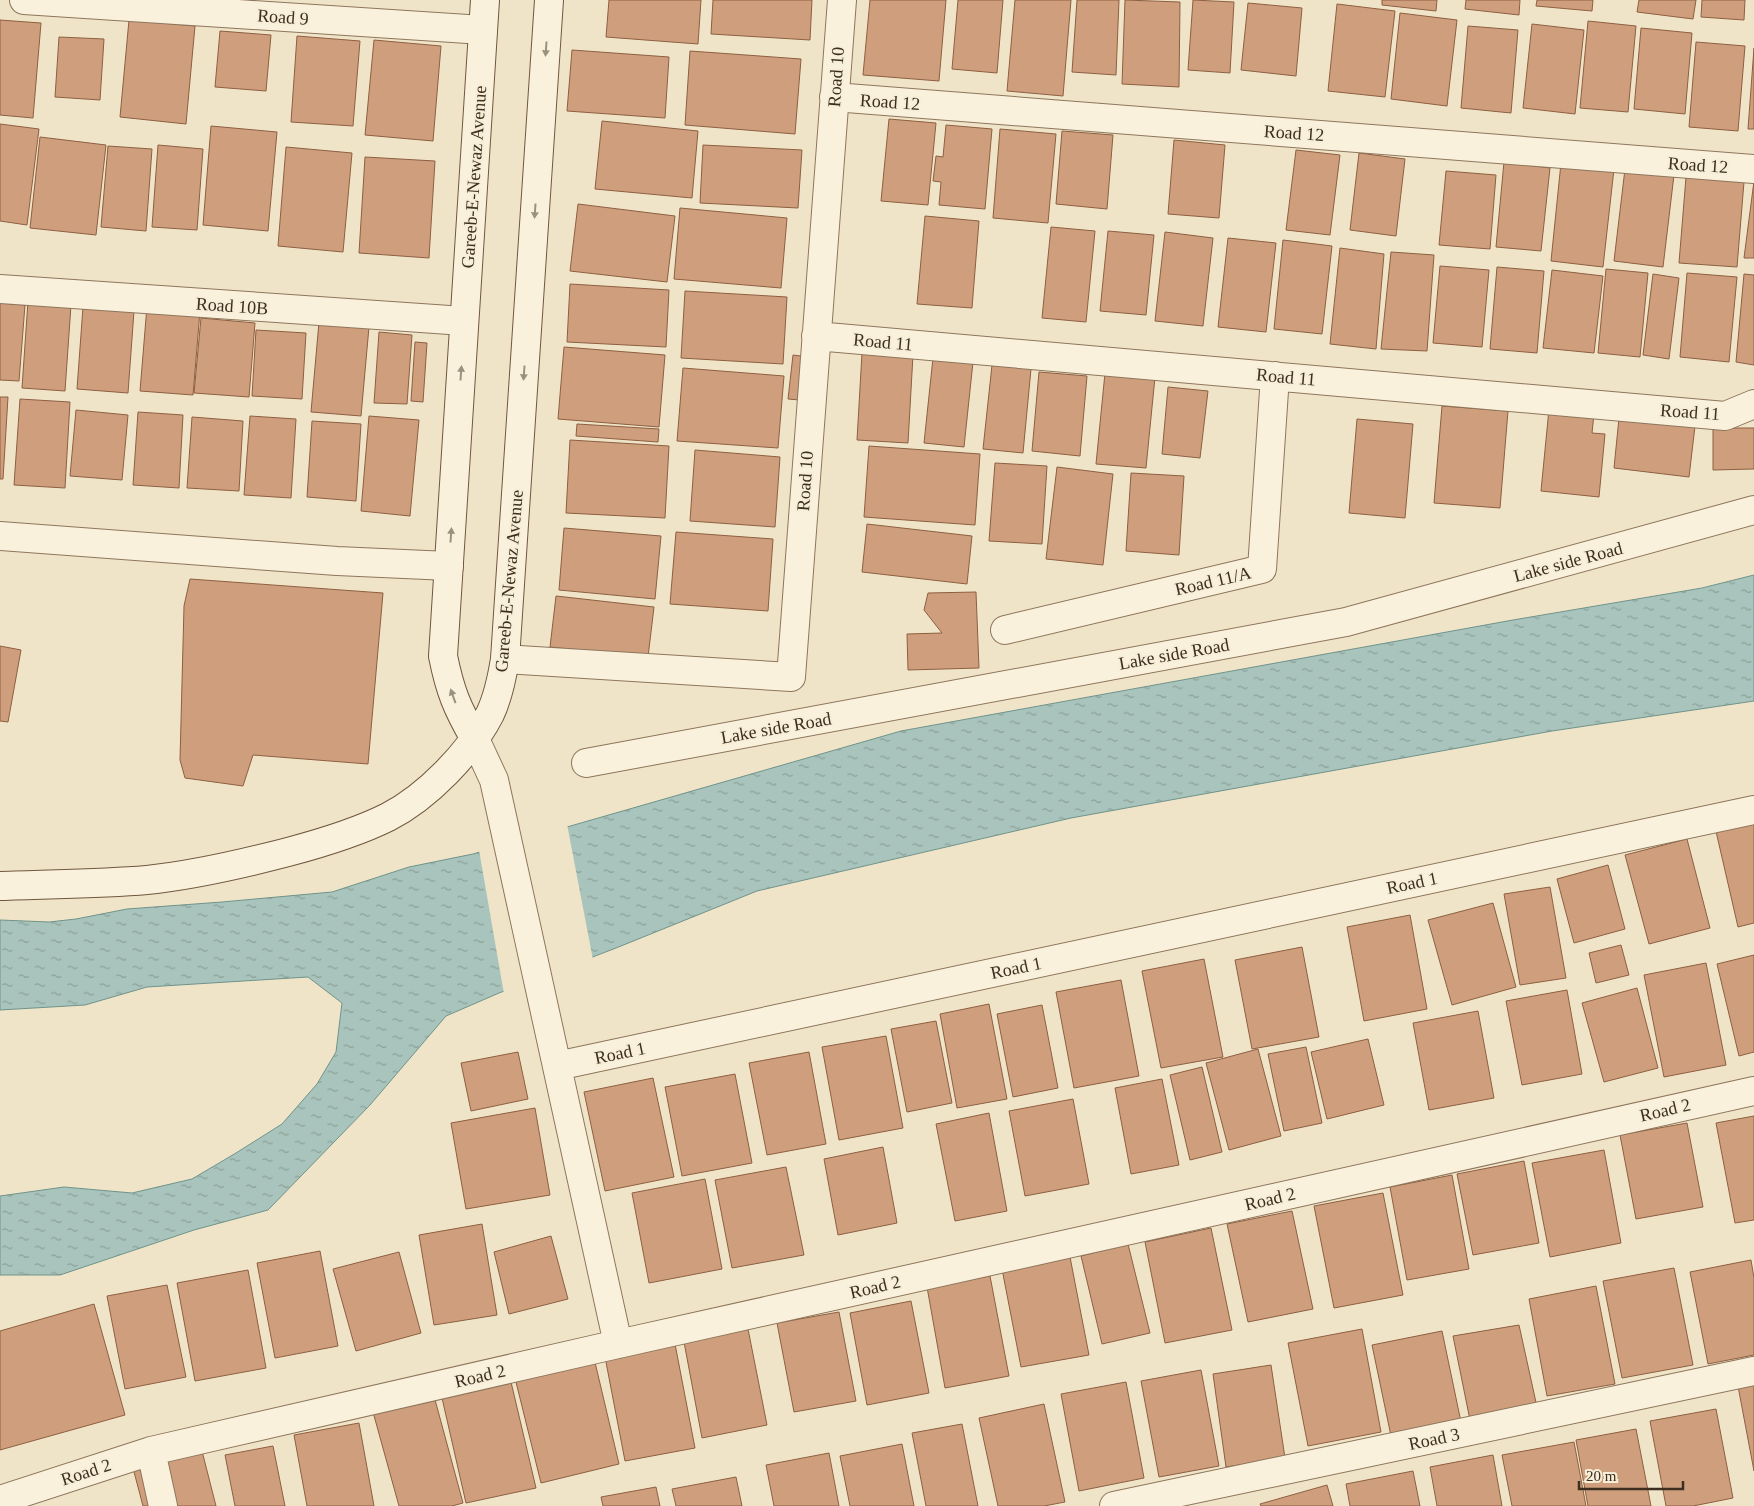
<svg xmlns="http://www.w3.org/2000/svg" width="1754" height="1506" viewBox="0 0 1754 1506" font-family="'Times New Roman',serif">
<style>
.water{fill:url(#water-ripples);stroke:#6f938a}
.pier{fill:#f0e4c8}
.building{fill:#cf9f7d;stroke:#8d5f41}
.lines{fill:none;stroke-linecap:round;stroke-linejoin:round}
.street-casing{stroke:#8d765c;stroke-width:30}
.secondary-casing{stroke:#6f573f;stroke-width:30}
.street{stroke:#faf1dc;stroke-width:28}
.secondary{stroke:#faf1dc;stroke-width:28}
.oneway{fill:#9c907e}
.labels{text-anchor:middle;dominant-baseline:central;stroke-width:4;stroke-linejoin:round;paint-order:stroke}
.street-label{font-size:18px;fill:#3d2e20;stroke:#f7eed8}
</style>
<defs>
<pattern id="water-ripples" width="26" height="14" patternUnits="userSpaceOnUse" patternTransform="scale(1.25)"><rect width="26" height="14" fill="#a9c4bc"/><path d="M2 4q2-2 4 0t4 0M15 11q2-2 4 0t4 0" fill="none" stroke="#8ba098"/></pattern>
</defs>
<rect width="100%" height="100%" fill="#f0e4c8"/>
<path class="water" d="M1754,575V701L1552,731L1071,818L757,891L616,948L499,993L446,1016L370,1105L268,1210L194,1230L60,1275H0V1196L64,1187L132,1193L192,1179L236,1153L282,1124L317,1084L336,1052L342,1003L308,977L147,987L85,1005L0,1010V920L49,922L76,919L127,909L222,902L332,892L409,867L473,854L901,731L1513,620L1702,588Z"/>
<path class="pier" d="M567,824L593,960L504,994L479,850Z"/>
<path class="building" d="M609,0H701L698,44L606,37Z
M713,0H812L810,40L711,34Z
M870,0H946L939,81L863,75Z
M958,0H1003L997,73L952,69Z
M1015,0H1071L1063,96L1007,91Z
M1077,0H1119L1116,75L1072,72Z
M1125,0L1180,2L1179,87L1122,84Z
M1193,0L1234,2L1230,73L1188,70Z
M1382,0H1437L1436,11L1382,5Z
M1466,0H1520L1519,15L1465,9Z
M1537,0H1593L1592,11L1536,6Z
M1639,0H1696L1693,19L1637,12Z
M1702,0H1745L1744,20L1701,17Z
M1248,3L1302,8L1296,76L1241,70Z
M1337,4L1395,11L1385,97L1328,91Z
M1400,13L1457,20L1447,106L1391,99Z
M0,20L41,23L33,118L0,115Z
M129,20L195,26L186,124L120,117Z
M1588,21L1636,26L1628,112L1580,108Z
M1532,24L1584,30L1575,114L1523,108Z
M1468,26L1518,30L1511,113L1461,108Z
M1641,28L1692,33L1685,114L1634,109Z
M220,31L271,35L266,91L215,87Z
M297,36L360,41L353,126L291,122Z
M59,37L104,39L100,100L55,97Z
M374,40L441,46L433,141L365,135Z
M1696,42L1745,46L1738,131L1689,127Z
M1754,48V129H1748Z
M572,50L669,57L665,118L567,111Z
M690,51L801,59L795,134L685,125Z
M889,119L936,123L928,205L881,201Z
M602,121L698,131L692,198L595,189Z
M0,124L39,129L27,225L0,221Z
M946,125L992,129L985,209L939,205L941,182L933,181L936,156L943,157Z
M211,126L277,132L268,231L203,225Z
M1000,129L1056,134L1048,223L993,218Z
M1062,131L1113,135L1107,209L1056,204Z
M40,137L106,145L96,235L30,228Z
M1174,140L1225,145L1219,218L1168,214Z
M158,145L203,149L197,230L152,227Z
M703,145L802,150L798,208L700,203Z
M108,146L152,149L146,231L101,227Z
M286,147L352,153L343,252L278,246Z
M1296,150L1340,155L1330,235L1286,230Z
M1359,153L1405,159L1396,236L1350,230Z
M365,157L435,161L429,258L359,253Z
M1504,162L1550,168L1541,251L1496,247Z
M1561,163L1614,169L1603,267L1551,261Z
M1625,169L1674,175L1663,267L1614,261Z
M1446,171L1496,175L1490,249L1439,245Z
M1686,177L1744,182L1737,267L1679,263Z
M1754,181V258H1744Z
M578,204L675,216L667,282L570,271Z
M680,208L787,218L781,288L674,279Z
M925,216L979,221L972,308L917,304Z
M1051,227L1095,231L1086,322L1042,318Z
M1108,231L1154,235L1146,315L1100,311Z
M1165,232L1213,238L1203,326L1155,321Z
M1228,238L1276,243L1266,332L1218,327Z
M1283,240L1332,246L1322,334L1274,329Z
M1340,248L1384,254L1376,349L1330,344Z
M1391,252L1434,255L1427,351L1381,349Z
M1440,266L1489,270L1482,347L1433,343Z
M1497,267L1544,271L1537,353L1490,349Z
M1606,269L1648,273L1640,357L1598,353Z
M1552,270L1603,276L1594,353L1543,348Z
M1687,273L1737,277L1729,362L1680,357Z
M1653,274L1679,278L1669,359L1643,355Z
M1744,274L1754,275V365L1736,362Z
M570,284L669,290L666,347L567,342Z
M685,291L787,297L783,364L681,358Z
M28,301L71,305L65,391L22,388Z
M0,303L25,305L19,381L0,380Z
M147,306L200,311L193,395L140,391Z
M83,307L134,311L128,393L77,389Z
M201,318L255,323L249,397L194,393Z
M319,322L369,327L361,416L311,412Z
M256,330L306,333L302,399L252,396Z
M379,332L412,335L407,404L374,403Z
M415,342L427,343L423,402L411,401Z
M564,347L665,355L659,427L558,419Z
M862,353L913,355L908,443L857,440Z
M793,355L816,358L811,401L788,399Z
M933,358L973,362L964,447L924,443Z
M992,365L1031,369L1023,453L983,449Z
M683,368L784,376L778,448L677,441Z
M1039,372L1087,376L1080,456L1032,451Z
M1105,373L1155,377L1146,468L1096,464Z
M1168,387L1208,391L1200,458L1162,454Z
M0,397H8L3,479H0Z
M20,399L70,402L65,488L14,485Z
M1442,406L1508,411L1500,508L1434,503Z
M1549,409L1594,414L1592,433L1605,434L1599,497L1541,491Z
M76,410L128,415L122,480L70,476Z
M138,412L183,415L179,488L133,485Z
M250,416L296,419L291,498L244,495Z
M369,416L419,420L410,516L361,511Z
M192,417L243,421L239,491L187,488Z
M1619,418L1695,426L1689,477L1614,468Z
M1357,419L1413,424L1405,518L1349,513Z
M312,421L361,424L356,501L307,497Z
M577,424L659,429L658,442L576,436Z
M1713,428H1754V469L1713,470Z
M570,440L669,446L665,518L566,513Z
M869,446L980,454L975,525L864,517Z
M695,450L780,457L775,527L690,521Z
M995,463L1047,466L1042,544L989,541Z
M1057,467L1113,474L1103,565L1046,559Z
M1131,473L1184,476L1179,555L1126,551Z
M867,524L972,536L967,584L862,572Z
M564,528L661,536L655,599L559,590Z
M676,532L773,539L768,611L670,604Z
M190,579L383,593L368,764L253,755L243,786L185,778L180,760L184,606Z
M976,592L979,668L908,670L907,634L942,633L924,610L928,593Z
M556,596L654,607L648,657L550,647Z
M0,646L21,650L8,722L0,721Z
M1754,818V923L1738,927L1715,827Z
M1687,839L1710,928L1649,944L1625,855Z
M1608,865L1625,929L1574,943L1557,879Z
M1550,887L1566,978L1520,985L1504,894Z
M1493,903L1516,987L1452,1005L1428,920Z
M1410,915L1427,1009L1364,1021L1347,927Z
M1621,945L1629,975L1596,983L1589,953Z
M1302,947L1319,1037L1252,1049L1235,960Z
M1754,955V1052L1739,1056L1717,964Z
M1204,959L1223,1057L1161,1068L1142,971Z
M1706,963L1726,1065L1664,1077L1644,975Z
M1121,980L1139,1076L1074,1088L1056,992Z
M1637,988L1658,1068L1604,1082L1582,1003Z
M1567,990L1582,1074L1522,1085L1506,1001Z
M989,1004L1007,1099L957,1108L940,1014Z
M1042,1005L1058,1088L1013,1097L997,1014Z
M1478,1011L1494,1098L1429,1110L1413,1023Z
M936,1021L952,1103L907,1112L891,1029Z
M886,1036L903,1128L839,1140L822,1047Z
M1368,1039L1384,1105L1327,1119L1311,1052Z
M1306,1047L1322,1123L1284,1131L1268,1054Z
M1258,1049L1281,1136L1229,1150L1206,1063Z
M518,1052L528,1099L471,1111L461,1063Z
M809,1052L826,1144L767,1155L749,1063Z
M1202,1067L1222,1152L1190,1160L1170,1075Z
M735,1074L752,1163L682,1176L665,1087Z
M653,1078L674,1177L605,1191L584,1092Z
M1162,1079L1179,1165L1131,1174L1115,1088Z
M1073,1099L1089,1184L1025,1196L1009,1111Z
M535,1108L550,1195L466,1209L451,1123Z
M989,1113L1007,1211L955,1221L936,1124Z
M1754,1116V1220L1735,1223L1716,1123Z
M1687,1123L1703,1207L1636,1219L1620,1135Z
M883,1147L897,1223L838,1235L824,1159Z
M1604,1150L1621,1243L1550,1257L1532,1163Z
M1524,1161L1539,1243L1473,1255L1457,1174Z
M786,1167L804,1255L732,1268L715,1180Z
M1452,1175L1469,1269L1407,1280L1390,1187Z
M705,1179L722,1269L649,1283L632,1193Z
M1383,1193L1403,1295L1334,1308L1314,1206Z
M1292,1211L1313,1309L1248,1322L1227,1224Z
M482,1224L497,1315L434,1325L419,1235Z
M1211,1228L1232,1330L1165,1343L1145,1242Z
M551,1236L568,1299L509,1314L494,1252Z
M1128,1244L1150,1333L1102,1344L1081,1256Z
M320,1251L338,1346L275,1358L257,1263Z
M399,1252L421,1333L356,1351L333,1269Z
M1070,1257L1089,1355L1021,1367L1002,1269Z
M1751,1260L1754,1278V1355L1708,1364L1690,1272Z
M1674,1268L1693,1365L1622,1378L1603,1281Z
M248,1270L266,1368L195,1381L177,1283Z
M990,1276L1009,1376L945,1388L927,1287Z
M167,1285L186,1377L125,1389L107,1296Z
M1596,1286L1615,1384L1547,1396L1529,1299Z
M911,1301L929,1393L867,1405L850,1313Z
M94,1304L125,1415L0,1450V1331Z
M839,1312L856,1401L794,1412L777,1323Z
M1519,1325L1537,1407L1470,1420L1453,1336Z
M748,1329L767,1425L702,1438L684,1342Z
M1362,1329L1381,1432L1308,1446L1288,1343Z
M1442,1331L1461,1422L1391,1436L1372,1345Z
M675,1344L695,1448L625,1461L605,1357Z
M594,1358L619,1464L541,1483L515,1378Z
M1271,1365L1285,1458L1226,1467L1213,1374Z
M1201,1370L1219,1466L1159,1477L1141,1381Z
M1754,1378V1471L1737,1381Z
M511,1382L536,1488L466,1503L442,1398Z
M1126,1382L1144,1478L1079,1491L1061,1394Z
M434,1396L463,1503L452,1506H399L373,1412Z
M1044,1404L1065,1502L1044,1506H998L979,1418Z
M1716,1409L1733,1498L1693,1506H1666L1650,1421Z
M359,1423L374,1506H307L294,1435Z
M962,1424L978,1506H926L912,1433Z
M1636,1429L1651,1506H1588L1576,1440Z
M1574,1442L1586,1506H1512L1502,1455Z
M902,1444L914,1506H850L840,1456Z
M273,1446L285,1506H235L225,1455Z
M202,1451L216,1506H143L133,1468Z
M829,1453L839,1506H774L766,1465Z
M1493,1455L1502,1506H1437L1430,1467Z
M1413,1471L1420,1506H1350L1346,1484Z
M736,1477L742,1506H676L672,1489Z
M1327,1485L1333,1506H1261L1260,1504Z
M656,1487L660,1506H603L601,1497Z"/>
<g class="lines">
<g class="street-casing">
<path id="street" d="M24,0L483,30
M834,97L1754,169
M0,289L464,321
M816,336L1725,416L1754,404
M0,536L337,561L449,566
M1005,630L1262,569L1275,376
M505,659L791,677L842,0
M475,739L494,780L618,1344
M586,763L1346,622L1754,510
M557,1066L1754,810
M151,1451L163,1506
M0,1500L151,1451L618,1344L1754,1091
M1114,1506L1754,1371"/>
</g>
<g class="secondary-casing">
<path id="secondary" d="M475,739C457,708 450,691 443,656L485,0
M0,886C49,884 99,884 147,880C195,875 242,864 288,852C322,843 356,833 388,817C427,797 470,753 490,714C498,697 502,678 505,659L549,0"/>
</g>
<use href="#street" class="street"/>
<use href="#secondary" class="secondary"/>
</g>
<defs><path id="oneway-solid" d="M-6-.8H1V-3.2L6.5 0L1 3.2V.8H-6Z" transform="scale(1.25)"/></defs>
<g class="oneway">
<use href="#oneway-solid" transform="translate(546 49) rotate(94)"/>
<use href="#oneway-solid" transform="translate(535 211) rotate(94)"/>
<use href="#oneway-solid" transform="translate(461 373) rotate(-86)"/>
<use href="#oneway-solid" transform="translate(524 373) rotate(94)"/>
<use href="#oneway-solid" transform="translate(451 535) rotate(-86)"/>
<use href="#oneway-solid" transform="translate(453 696) rotate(-110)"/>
</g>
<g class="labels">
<g class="street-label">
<text transform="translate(283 17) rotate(4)">Road 9</text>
<text transform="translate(836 77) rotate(-86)">Road 10</text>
<text transform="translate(890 102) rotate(4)">Road 12</text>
<text transform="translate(1294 133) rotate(4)">Road 12</text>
<text transform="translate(1698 165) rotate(4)">Road 12</text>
<text transform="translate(474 177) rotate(-86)">Gareeb-E-Newaz Avenue</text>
<text transform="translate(232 306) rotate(4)">Road 10B</text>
<text transform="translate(883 342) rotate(5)">Road 11</text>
<text transform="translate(1286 377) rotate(5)">Road 11</text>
<text transform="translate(1690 412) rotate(4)">Road 11</text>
<text transform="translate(805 481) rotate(-86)">Road 10</text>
<text transform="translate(1568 562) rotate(-15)">Lake side Road</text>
<text transform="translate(509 581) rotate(-85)">Gareeb-E-Newaz Avenue</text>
<text transform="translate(1213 581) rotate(-13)">Road 11/A</text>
<text transform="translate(1174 654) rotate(-10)">Lake side Road</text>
<text transform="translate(776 728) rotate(-10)">Lake side Road</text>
<text transform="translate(1412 883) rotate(-12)">Road 1</text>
<text transform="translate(1016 968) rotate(-12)">Road 1</text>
<text transform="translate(620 1053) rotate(-12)">Road 1</text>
<text transform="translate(1665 1110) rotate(-13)">Road 2</text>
<text transform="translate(1270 1199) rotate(-13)">Road 2</text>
<text transform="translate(875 1287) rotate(-13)">Road 2</text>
<text transform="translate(480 1376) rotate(-13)">Road 2</text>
<text transform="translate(1434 1439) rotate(-12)">Road 3</text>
<text transform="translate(86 1472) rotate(-18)">Road 2</text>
</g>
</g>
<path d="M1579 1481v8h104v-8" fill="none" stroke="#3d2e20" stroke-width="2.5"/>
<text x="1586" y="1481" font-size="15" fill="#3d2e20" stroke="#f7eed8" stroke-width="4" paint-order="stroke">20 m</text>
</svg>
